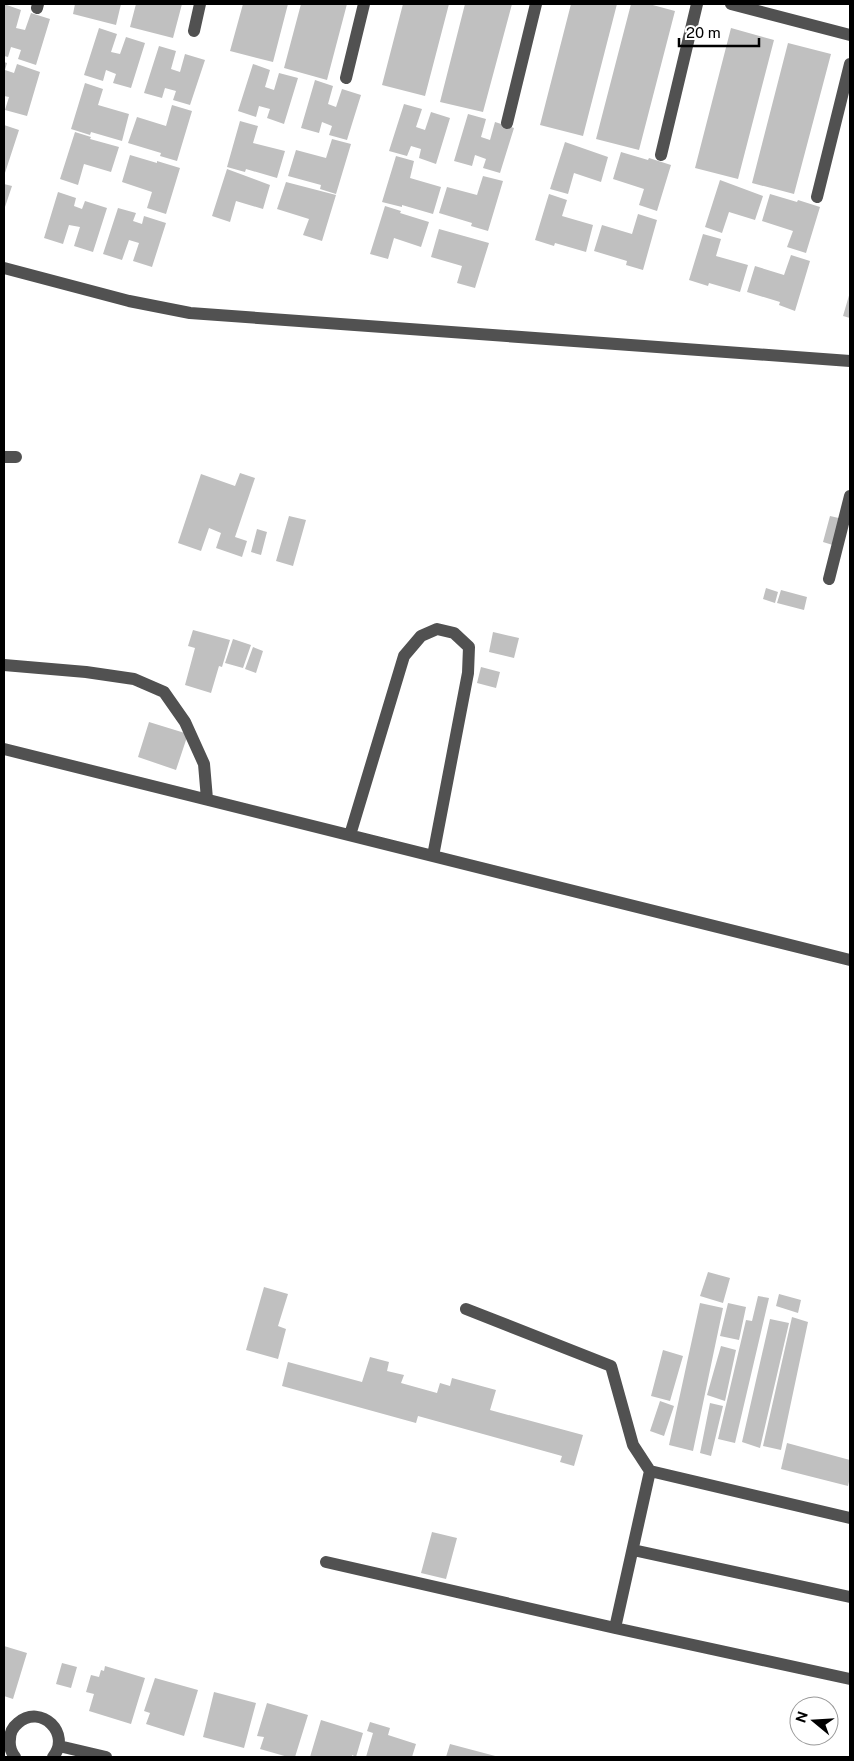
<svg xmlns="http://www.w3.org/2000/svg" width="854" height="1761" viewBox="0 0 854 1761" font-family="'Public Sans',sans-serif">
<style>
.building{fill:#c0c0c0}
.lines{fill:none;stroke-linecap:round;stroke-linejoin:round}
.minor{stroke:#515151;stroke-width:12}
</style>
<rect width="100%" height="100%" fill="#fff"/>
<path class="building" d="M4,4L21,10L16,28L25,30L31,13L50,19L36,65L18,59L21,50L11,47L8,57L4,56Z
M75,4H121L116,25L73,14Z
M136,4H182L173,38L130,27Z
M243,4H288L273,62L230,51Z
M301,4H347L327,80L284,68Z
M403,4H449L425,96L382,85Z
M465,4H512L483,112L440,102Z
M571,4H617L583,136L540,125Z
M631,4H649L675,11L639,150L596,139Z
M99,28L117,34L111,52L120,54L126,37L145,43L131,88L113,83L116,74L106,70L103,81L84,75Z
M731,28L774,40L738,179L695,168Z
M788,43L831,54L794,194L752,183Z
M159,46L176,51L171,69L180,72L185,54L205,60L190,105L173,100L176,91L165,88L162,98L144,93Z
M4,62L7,63L5,70L14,73L17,64L40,72L27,116L5,110L9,97L4,96Z
M253,64L270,70L265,87L274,90L279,73L298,78L284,124L267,118L270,109L259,106L256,117L238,111Z
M315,80L333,86L328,104L336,107L342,89L361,95L347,140L329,135L332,126L322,122L319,133L301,128Z
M85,83L103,89L98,105L129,114L122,141L91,132L90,135L71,129Z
M404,104L422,109L416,127L425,130L431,112L450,118L436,164L419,158L421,149L411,146L407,156L389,151Z
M172,105L192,111L177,161L160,156L161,153L128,143L137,117L166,126Z
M468,114L486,119L481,137L490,140L495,122L514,128L500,173L483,168L486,159L475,155L472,166L454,161Z
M240,121L258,126L253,143L285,151L277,178L246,169L245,172L227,167Z
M4,125L19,130L4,176Z
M75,132L91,137L90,139L119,147L111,172L84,164L78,185L60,179Z
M332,139L351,144L336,194L320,189L321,185L288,176L296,150L326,158Z
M565,142L608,157L601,182L574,173L568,194L550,189Z
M621,152L648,160L649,158L671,165L657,211L639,205L644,189L613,179Z
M130,155L157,163V161L180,168L166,214L147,208L152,192L122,182Z
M396,156L414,161L410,178L441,187L433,214L402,205V207L382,202Z
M227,169L270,185L263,209L236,201L230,222L212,216Z
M483,176L503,181L488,231L471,226L472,223L439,213L447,187L477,195Z
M720,180L763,196L755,220L729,212L722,233L705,227Z
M286,182L336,195L322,241L303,235L309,219L277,209Z
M4,184L12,186L4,210Z
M58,192L76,198L74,206L82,209L85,201L107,208L93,252L74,246L80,227L69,225L63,244L44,238Z
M549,194L567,200L562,216L593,225L586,252L555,243L554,246L535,240Z
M770,194L797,202L798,200L820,207L806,253L787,247L793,231L762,221Z
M385,206L401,211L400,213L429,222L421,247L394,238L388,259L370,254Z
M118,208L136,213L133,221L142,224L144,216L166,223L152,267L133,261L139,243L129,240L122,260L103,254Z
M638,214L657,220L643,270L626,265L627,261L594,251L602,225L632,234Z
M439,229L489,243L475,288L457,283L462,266L431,257Z
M703,234L721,239L716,256L748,265L740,292L709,283L708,286L689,280Z
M791,255L810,261L795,311L779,305L780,302L747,292L755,266L784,275Z
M850,292V318L843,316Z
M240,473L255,478L235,537L247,541L242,557L216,548L221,533L209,528L201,551L178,543L201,474L235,486Z
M289,516L306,520L293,566L276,561Z
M830,516L843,519L836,546L823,542Z
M257,529L267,532L261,555L251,552Z
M766,588L778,592L775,603L763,599Z
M781,590L807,597L804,610L777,603Z
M193,630L230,640L222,667L219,666L211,693L185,685L195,648L188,646Z
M493,632L519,638L514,658L489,652Z
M233,639L251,645L243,668L225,663Z
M253,647L263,651L256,673L245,669Z
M481,667L500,672L496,688L477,683Z
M149,722L188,734L176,770L138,757Z
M708,1272L730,1278L723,1303L700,1296Z
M264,1287L288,1294L278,1326L286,1329L278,1359L246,1350Z
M779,1294L801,1300L798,1313L776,1306Z
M758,1296L769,1298L735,1443L718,1439L746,1320L752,1321Z
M700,1303L723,1308L693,1451L669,1445Z
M728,1303L746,1307L739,1340L720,1336Z
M792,1317L808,1322L781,1450L763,1446Z
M770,1319L789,1323L760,1448L742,1442Z
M721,1346L736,1350L725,1401L707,1395Z
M663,1350L683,1356L670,1401L651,1396Z
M370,1357L389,1362L387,1371L404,1375L401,1383L437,1393L440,1383L450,1386L452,1378L496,1390L490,1410L583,1435L574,1466L560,1462L562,1456L418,1416L416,1423L282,1386L288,1362L362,1382Z
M660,1401L674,1406L664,1436L650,1431Z
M710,1403L723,1406L711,1456L700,1453Z
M787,1443L850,1460V1477L848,1486L781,1469Z
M432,1532L457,1538L446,1579L421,1573Z
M4,1646L27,1653L13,1699L4,1696Z
M62,1663L77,1667L71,1688L56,1684Z
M105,1666L145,1678L131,1724L89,1711L94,1694L86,1692L91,1675L99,1677L101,1670L104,1671Z
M155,1678L198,1690L184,1736L146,1724L150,1713L144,1711Z
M214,1692L256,1703L244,1748L203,1737Z
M267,1703L308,1715L295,1757H288L260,1749L264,1737L257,1736Z
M321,1720L363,1733L356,1757L352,1755V1757H310Z
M370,1722L390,1728L388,1735L416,1744L412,1757H366L373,1733L367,1731Z
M450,1744L499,1757H446Z"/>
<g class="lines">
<path class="minor" d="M731,4L850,35
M37,8L38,4
M194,31L200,4
M346,78L364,4
M507,123L536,4
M661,155L697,4
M817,197L850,64
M4,268L129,301L190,313L850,361
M4,457H16
M829,579L850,496
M4,665L86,672L134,679L164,692L185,722L204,764L207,799
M4,749L850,960
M350,835L404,656L421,636L437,629L454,633L469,647L468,673L433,856
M466,1309L611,1366L633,1445L650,1471
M633,1550L850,1597
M326,1562L615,1628L850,1679
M615,1628L650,1471L850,1518
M59,1746L106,1757
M15,1757C11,1752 9,1746 10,1739C10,1732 13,1727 18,1723C41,1703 72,1734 53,1757"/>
</g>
<rect width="854" height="1761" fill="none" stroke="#000000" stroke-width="10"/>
<g transform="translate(814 1721) rotate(288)"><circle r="24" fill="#ffffff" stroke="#999999"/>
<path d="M0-4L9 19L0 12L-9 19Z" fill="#000000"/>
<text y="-8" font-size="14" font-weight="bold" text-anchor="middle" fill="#000000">N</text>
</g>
<path d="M679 38v8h80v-8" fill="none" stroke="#000000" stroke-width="2.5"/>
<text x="686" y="38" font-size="15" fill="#000000" stroke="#ffffff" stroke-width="4" paint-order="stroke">20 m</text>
</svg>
